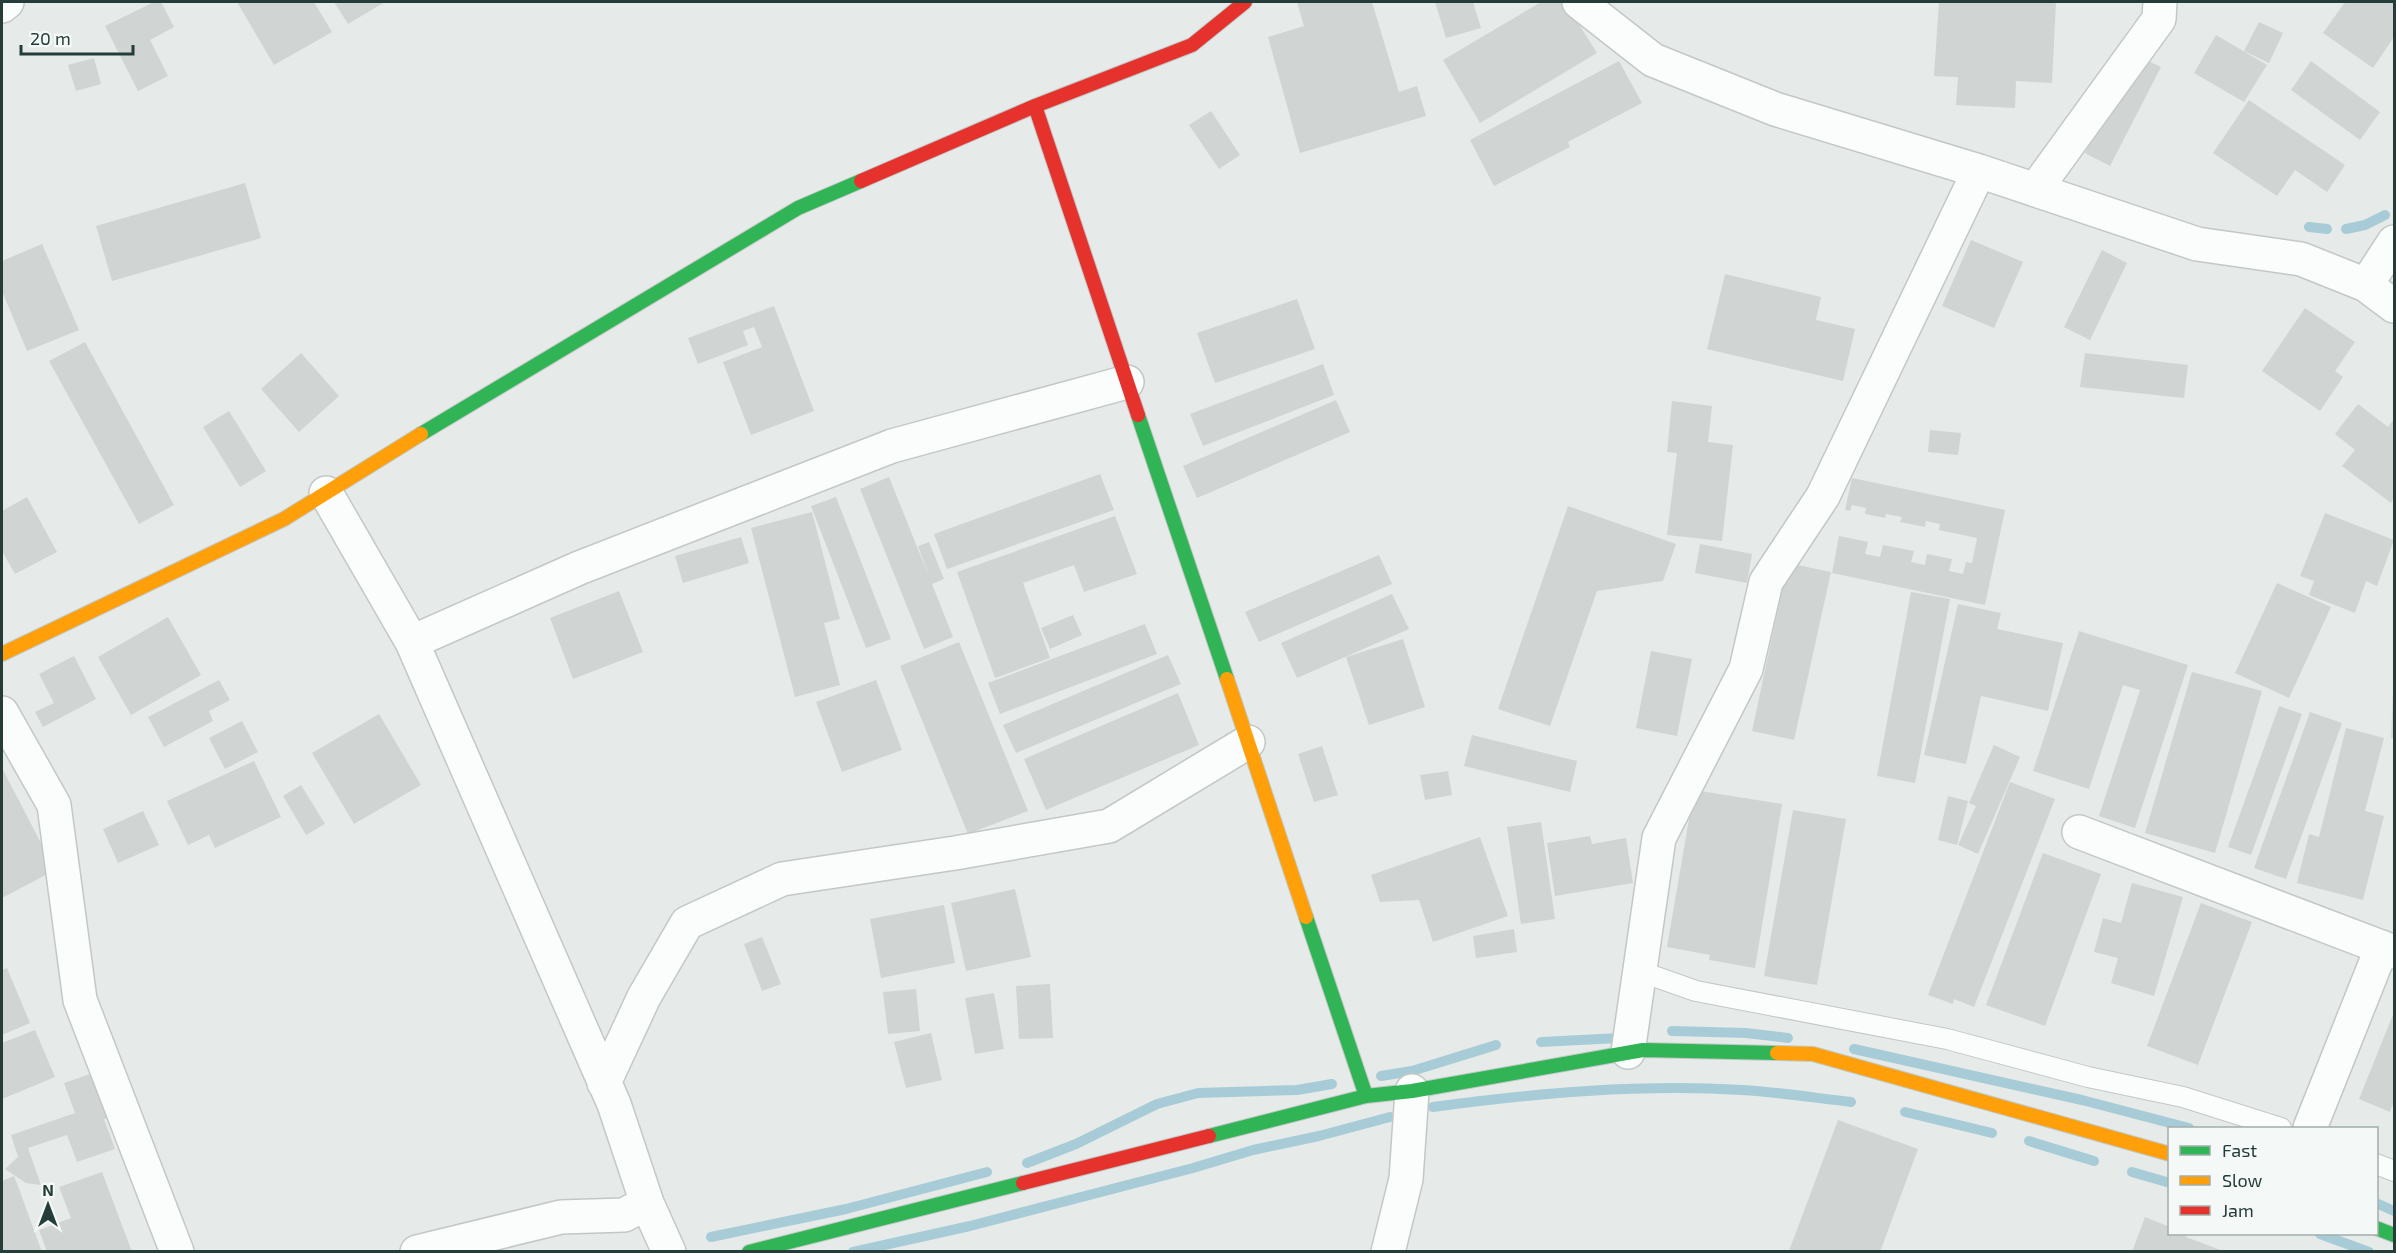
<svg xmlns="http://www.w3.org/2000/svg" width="2396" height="1253" viewBox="0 0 2396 1253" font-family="'Exo 2',sans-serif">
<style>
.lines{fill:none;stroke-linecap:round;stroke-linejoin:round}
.stream{stroke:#a8ccd7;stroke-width:10}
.building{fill:#d0d4d3}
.lane-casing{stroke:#c3c8c6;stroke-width:22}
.street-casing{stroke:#c3c8c6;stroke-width:36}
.fast-casing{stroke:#c1c8c6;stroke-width:16}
.slow-casing{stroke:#c1c8c6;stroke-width:16}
.jam-casing{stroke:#c1c8c6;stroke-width:16}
.lane{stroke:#fbfcfc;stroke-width:20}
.street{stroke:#fbfcfc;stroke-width:33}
.fast{stroke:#30b455;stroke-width:14}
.slow{stroke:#ff9f0a;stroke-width:14}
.jam{stroke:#e5322d;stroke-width:14}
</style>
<rect width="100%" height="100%" fill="#e6ebe9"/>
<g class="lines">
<path class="stream" d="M2309,227L2327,229
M2346,229L2365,225L2385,215
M1672,1031L1746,1033L1788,1038
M1541,1042L1619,1038
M1854,1049L2082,1100L2189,1128
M1381,1076L1412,1071L1496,1045
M1433,1107C1536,1093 1639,1084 1742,1090C1779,1092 1815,1098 1851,1102
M1905,1112L1992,1133
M2029,1141L2094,1161
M1027,1163L1076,1144L1157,1104L1198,1093L1297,1090L1332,1084
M2132,1172L2170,1183
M2376,1203L2394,1211
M2320,1234L2369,1252
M711,1237L846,1209L987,1172
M853,1252L970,1226L1193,1168L1253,1150L1319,1136L1390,1117"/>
</g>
<path class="building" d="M154,2H161L174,27L150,40L168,76L138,91L105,26Z
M237,2H314L332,32L274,65Z
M334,2H385L348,24Z
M1297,2H1372L1399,92L1417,86L1426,116L1300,153L1268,37L1304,26Z
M1435,2H1473L1481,28L1446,38Z
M1541,2H1565L1597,53L1480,123L1443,60Z
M1939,2H2056L2052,83L2016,81L2015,108L1956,105L1958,77L1934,76Z
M2345,2H2394V37L2373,68L2323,33Z
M2259,22L2283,33L2269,63L2244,51Z
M2216,35L2267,65L2244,102L2194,73Z
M2136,55L2161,67L2110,166L2085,153Z
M94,58L101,84L76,91L68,65Z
M1619,61L1642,103L1568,142L1570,147L1494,186L1470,140Z
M2311,61L2380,112L2360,140L2291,90Z
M2249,100L2345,165L2327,192L2295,170L2277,196L2213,153Z
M1211,111L1240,155L1219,169L1189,125Z
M245,183L261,238L112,281L96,226Z
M1971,240L2023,262L1994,328L1942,306Z
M42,244L79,330L27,351L2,291V261Z
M2102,250L2127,263L2090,340L2064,327Z
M1725,274L1821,297L1816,320L1855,329L1843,381L1707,349Z
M1297,299L1315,349L1215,383L1197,333Z
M774,306L814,411L751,435L723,362L762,347L754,327L743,331L748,345L698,364L688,338Z
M2305,308L2355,342L2335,371L2343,377L2320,411L2262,371Z
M85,342L174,505L139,524L49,361Z
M301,353L339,396L299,432L261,389Z
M2085,353L2188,365L2184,398L2080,387Z
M1323,364L1334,395L1203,446L1190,414Z
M1336,400L1350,432L1197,498L1183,466Z
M1672,401L1712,406L1708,442L1733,445L1722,541L1667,535L1677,453L1667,452Z
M2358,404L2388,427L2394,419V498L2391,503L2342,466L2355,450L2335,434Z
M229,411L266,471L240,487L203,427Z
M1930,430L1961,433L1958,455L1928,452Z
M1100,474L1114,510L947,569L934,534Z
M889,477L930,579L918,546L929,542L944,579L932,584L953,637L924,649L860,489Z
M1852,478L2005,510L1985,605L1832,573L1839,536L1868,542L1865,554L1880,557L1883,545L1914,551L1911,562L1925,565L1927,554L1952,559L1949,571L1963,574L1966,562L1972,563L1977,538L1939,530L1940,524L1926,521L1925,527L1900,522L1902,517L1886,514L1885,518L1865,514L1866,508L1852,505L1850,511L1845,510Z
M27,497L57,552L15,574L2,551V511Z
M836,497L891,639L866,648L811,506Z
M1568,506L1676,544L1663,581L1597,591L1550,726L1498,709Z
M812,512L840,619L824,623L840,685L795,697L751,528Z
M2325,513L2394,540L2377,586L2366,581L2355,613L2309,595L2314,581L2300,576Z
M1115,516L1137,574L1084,592L1074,565L1023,583L1050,658L995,678L957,572Z
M741,537L749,563L683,583L675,556Z
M1700,544L1752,554L1747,583L1695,573Z
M1379,555L1392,584L1259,642L1245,612Z
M1788,563L1831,572L1794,740L1752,731Z
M2277,583L2331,607L2289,698L2235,673Z
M619,591L643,652L573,679L550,618Z
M1911,592L1950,599L1915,783L1877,776Z
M1392,594L1409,629L1297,678L1281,643Z
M1958,604L2001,613L1997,629L2063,643L2048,711L1981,696L1966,764L1924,755Z
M1073,615L1082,635L1050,649L1041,628Z
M168,617L201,675L131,715L98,657Z
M1145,624L1157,654L1000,714L988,683Z
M2079,631L2188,665L2135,828L2099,816L2140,690L2123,685L2089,789L2033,771Z
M1403,639L1425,707L1369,725L1346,657Z
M959,642L1028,811L968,834L900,666Z
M1651,651L1692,659L1677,736L1636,728Z
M1168,655L1181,684L1016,753L1003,725Z
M74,656L96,699L43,727L35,712L54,703L39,674Z
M2192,672L2262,691L2215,853L2145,833Z
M219,680L230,700L209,711L213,721L164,747L148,717Z
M876,680L902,750L842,772L816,702Z
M2393,691H2394V738H2391Z
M1178,693L1199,745L1046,810L1024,759Z
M2279,706L2302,714L2251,855L2228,847Z
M2310,712L2342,723L2286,879L2254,868Z
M379,714L421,785L354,824L312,753Z
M242,721L258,752L225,769L209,738Z
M2346,728L2384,738L2365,811L2384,816L2363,900L2297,883L2309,834L2319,837Z
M1472,735L1577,761L1570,792L1464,766Z
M1994,745L2020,757L1978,854L1958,845L1976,806L1969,803Z
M1322,746L1338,795L1314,802L1298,754Z
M254,761L281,817L215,848L209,835L188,845L167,801Z
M2,768L55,870L2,898Z
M1448,771L1452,795L1425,800L1420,775Z
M2010,782L2055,799L1974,1007L1954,999L1953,1004L1928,995Z
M301,785L325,824L306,835L283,796Z
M1694,790L1782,804L1755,968L1709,960L1710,955L1667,947Z
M1948,796L1968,801L1957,845L1938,840Z
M1793,810L1846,819L1817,985L1764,976Z
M143,811L159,845L118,863L103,829Z
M1541,822L1555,919L1521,924L1507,827Z
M1590,836L1592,844L1626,838L1633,883L1555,896L1547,843Z
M1480,837L1508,916L1433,942L1419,900L1380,902L1371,875Z
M2043,853L2101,874L2045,1026L1986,1005Z
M2132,883L2183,897L2154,996L2111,983L2118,958L2094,952L2103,918L2121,923Z
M1015,889L1031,957L966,971L951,903Z
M2201,903L2252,922L2198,1065L2147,1046Z
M944,905L955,963L881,978L870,919Z
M1514,929L1517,952L1476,958L1473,936Z
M762,937L781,984L762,991L744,944Z
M7,968L30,1023L2,1035V970Z
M1050,984L1053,1038L1019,1039L1016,986Z
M916,989L920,1031L888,1034L883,992Z
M994,993L1004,1049L975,1054L965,998Z
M2394,1012V1101L2390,1112L2359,1099Z
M35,1030L55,1077L2,1099V1043Z
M931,1033L942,1080L906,1088L894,1042Z
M96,1072L112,1116L104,1119L115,1149L77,1162L67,1135L28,1148L41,1185L26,1183L5,1169L18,1157L11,1135L75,1113L64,1083Z
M1838,1120L1918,1149L1880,1252H1791L1789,1251Z
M102,1172L132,1252H47L39,1230L71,1218L59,1187Z
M14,1176L18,1186L42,1252H2V1181Z
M2145,1217L2170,1227V1234H2187L2186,1237L2226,1252H2132Z"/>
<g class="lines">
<g class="lane-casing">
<path id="lane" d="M1639,971L1696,991L1947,1039L2088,1077L2183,1097L2281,1128
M2376,1164L2394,1171"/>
</g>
<g class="street-casing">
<path id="street" d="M1579,2L1653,60L1775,109L1979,171L2197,244L2301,259L2366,285L2394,242
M2,6L7,2
M2035,190L2159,19L2160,2
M2366,285L2394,306
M326,493L412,642L614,1104L647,1203L669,1252
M412,642L579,568L892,446L1127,382
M2,713L54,805L80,1000L177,1252
M2079,832L2394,952
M1628,1052L1659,838L1746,669L1766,582L1823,496L1979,171
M604,1083L644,997L687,923L782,879L955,853L1109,826L1248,742
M2310,1128L2382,947
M417,1252L561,1217L624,1215L647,1203
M1388,1252L1406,1179L1412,1091"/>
</g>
<g class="fast-casing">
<path id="fast" d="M1138,415L1227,679
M421,434L798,208L861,181
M1306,917L1366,1096
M1209,1136L1366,1096L1412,1091L1643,1050L1777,1053
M2376,1228L2394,1235
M749,1252L1023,1183"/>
</g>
<g class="slow-casing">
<path id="slow" d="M2,654L284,519L421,434
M1227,679L1306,917
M1777,1053L1813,1054L2170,1154"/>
</g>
<g class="jam-casing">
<path id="jam" d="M1035,106L1138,415
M861,181L1035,106L1192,45L1245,2
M1023,1183L1209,1136"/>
</g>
<use href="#lane" class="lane"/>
<use href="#street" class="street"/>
<use href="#fast" class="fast"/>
<use href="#slow" class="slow"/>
<use href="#jam" class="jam"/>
</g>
<rect width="2396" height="1253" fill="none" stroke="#243d39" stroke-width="6"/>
<rect x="2168" y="1127" width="210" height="108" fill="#f4f9f7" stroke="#a1aeab" stroke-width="1.5"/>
<rect x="2180" y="1146" width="30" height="9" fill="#30b455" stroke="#a1aeab" stroke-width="1.5"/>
<text x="2222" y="1157" font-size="18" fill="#243d39">Fast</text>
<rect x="2180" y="1176" width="30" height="9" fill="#ff9f0a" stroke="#a1aeab" stroke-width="1.5"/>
<text x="2222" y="1187" font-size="18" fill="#243d39">Slow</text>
<rect x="2180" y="1206" width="30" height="9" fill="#e5322d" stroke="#a1aeab" stroke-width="1.5"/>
<text x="2222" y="1217" font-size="18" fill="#243d39">Jam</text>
<g transform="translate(48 1205)" stroke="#f4f9f7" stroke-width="4.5" paint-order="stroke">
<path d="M0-4.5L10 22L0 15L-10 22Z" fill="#243d39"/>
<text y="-9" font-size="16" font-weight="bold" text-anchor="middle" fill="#243d39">N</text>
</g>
<path d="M21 45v9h112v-9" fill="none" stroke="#243d39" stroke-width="3"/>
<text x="30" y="45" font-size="18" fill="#243d39" stroke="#f4f9f7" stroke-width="4.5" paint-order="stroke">20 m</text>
</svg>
